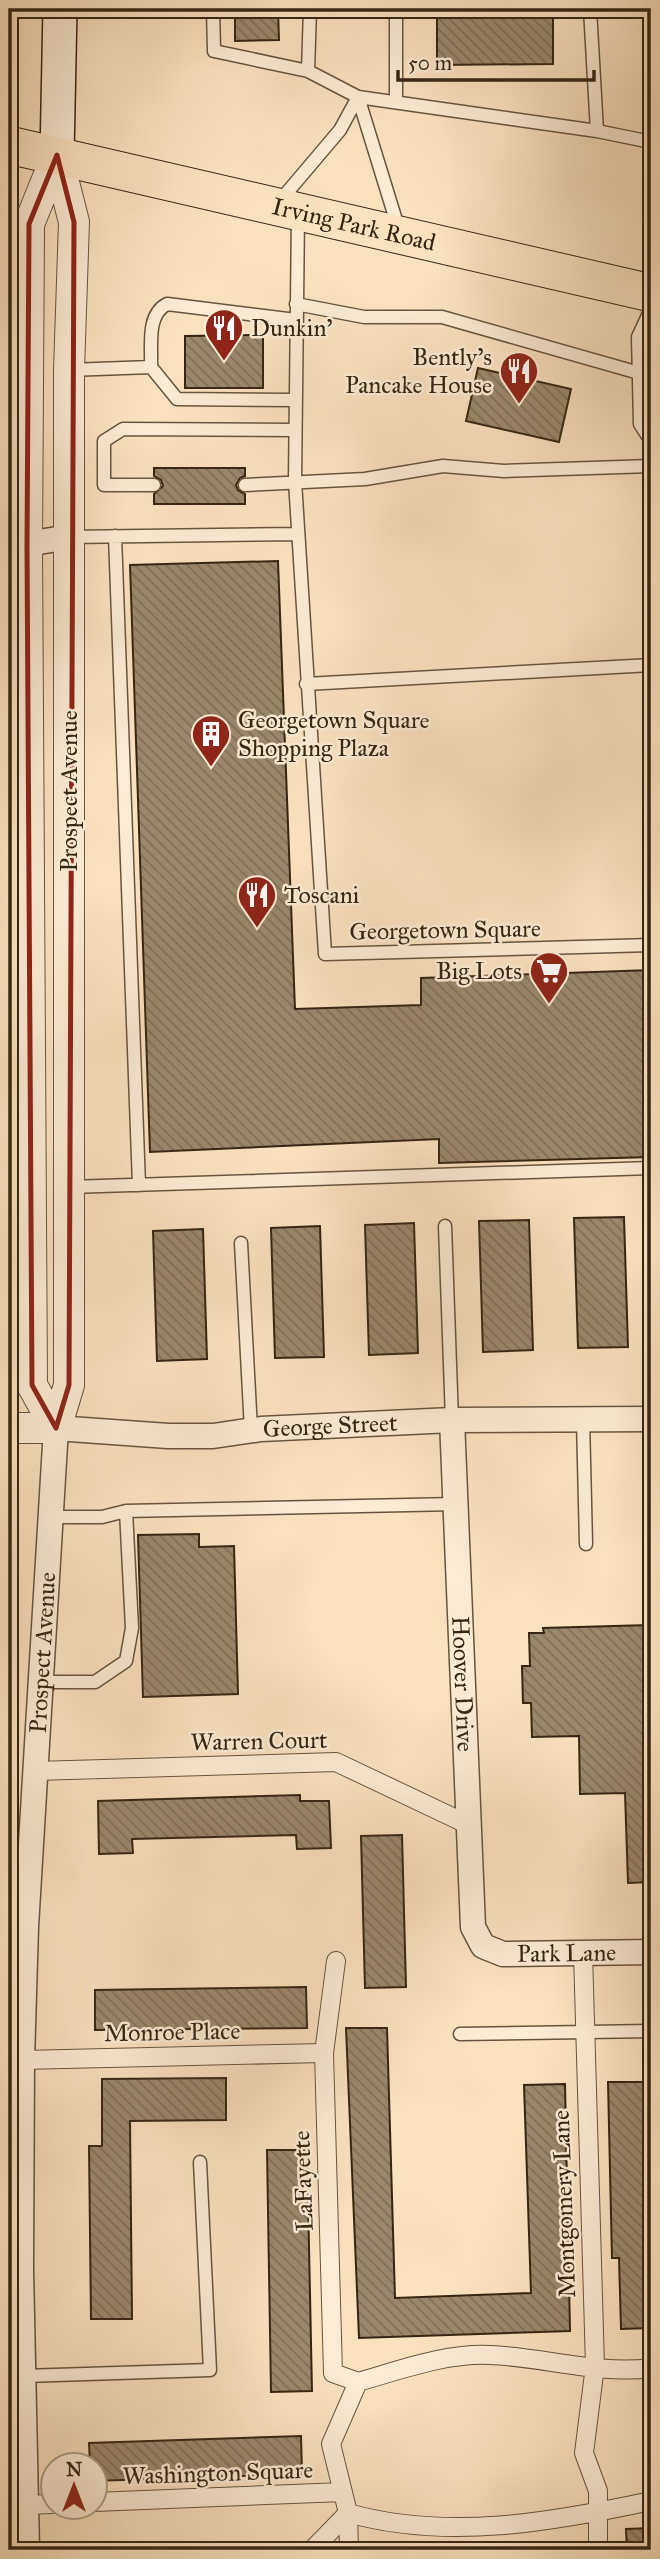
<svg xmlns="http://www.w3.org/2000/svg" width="660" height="2559" viewBox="0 0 660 2559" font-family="'IM FELL Great Primer',serif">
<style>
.building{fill:url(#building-back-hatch);stroke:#342613;stroke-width:2}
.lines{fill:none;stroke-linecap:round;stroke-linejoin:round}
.service-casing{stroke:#66553e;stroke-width:15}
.pedestrian-casing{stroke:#66553e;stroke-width:20}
.minor-casing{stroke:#66553e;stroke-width:27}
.tertiary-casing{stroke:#66553e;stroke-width:32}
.secondary-casing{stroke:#342613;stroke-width:36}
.primary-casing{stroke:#342613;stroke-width:39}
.service{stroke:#fcecd5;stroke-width:12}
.pedestrian{stroke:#fcecd5;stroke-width:18}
.minor{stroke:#fcecd5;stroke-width:24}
.tertiary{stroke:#fcecd5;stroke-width:30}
.secondary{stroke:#fcecd5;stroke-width:33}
.primary{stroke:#fbe2bf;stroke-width:37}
.marked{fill:none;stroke:#8f2418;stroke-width:5;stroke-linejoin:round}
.labels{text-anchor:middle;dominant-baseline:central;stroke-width:5;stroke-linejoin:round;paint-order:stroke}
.street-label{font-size:24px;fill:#342613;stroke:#fcecd5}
.poi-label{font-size:24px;fill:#342613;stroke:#fcecd5;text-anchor:start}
</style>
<defs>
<pattern id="building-back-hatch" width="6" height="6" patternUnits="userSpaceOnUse" patternTransform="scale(1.75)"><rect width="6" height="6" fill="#9b886c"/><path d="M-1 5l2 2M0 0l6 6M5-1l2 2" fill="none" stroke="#7f6f58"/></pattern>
</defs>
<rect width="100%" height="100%" fill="#fbe2bf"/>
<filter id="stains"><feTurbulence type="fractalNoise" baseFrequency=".00286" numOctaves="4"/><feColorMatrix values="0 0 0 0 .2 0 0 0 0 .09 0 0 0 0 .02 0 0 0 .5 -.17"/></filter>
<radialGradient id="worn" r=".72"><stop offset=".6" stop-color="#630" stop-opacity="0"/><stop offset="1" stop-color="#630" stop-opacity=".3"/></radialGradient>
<path class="building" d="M235,9H278L279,40L235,41Z
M437,9H553V64L437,65Z
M263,335V388H185V336Z
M478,368L571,389L559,442L466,421Z
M154,468H245V476L240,478L236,485L238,490L245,494V504H154V494L163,486L161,480L154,476Z
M278,561L295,1009L421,1005V978L651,970V1157L439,1163V1139L150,1152L130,565Z
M624,1217L628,1347L578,1348L574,1218Z
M529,1220L533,1350L483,1352L479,1221Z
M414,1223L418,1353L369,1355L365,1225Z
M320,1226L324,1357L275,1358L271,1228Z
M203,1229L207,1359L157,1361L153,1231Z
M199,1534V1547L234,1546L238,1694L143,1697L138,1535Z
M649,1625L651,1882L628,1883L625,1793L580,1794L579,1736L532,1737L531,1703H523L522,1666H530L529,1633H544L543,1628Z
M300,1795V1801H329L331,1848L297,1849L296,1835L132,1839L133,1853L99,1854L98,1801Z
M402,1835L406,1987L365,1988L361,1836Z
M306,1987L307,2028L95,2030V1990Z
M346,2028H387L395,2298L531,2293L524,2085L565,2084L570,2331L359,2338Z
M226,2078V2120L130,2121L132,2319H91L89,2146H102V2079Z
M608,2082H649L651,2328L621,2329L619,2258H612Z
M267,2150H307L312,2391L271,2392Z
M301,2436L302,2474L94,2481V2465H90L89,2443Z
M651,2528V2550H627L626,2529Z"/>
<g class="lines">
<g class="service-casing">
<path id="service" d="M213,9L214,51L308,71L358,97L597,131
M590,9L597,131L651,142
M308,71L310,9
M358,97L399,230
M396,102V9
M279,202L340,130L358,97
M298,214L295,481L325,954L651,945
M296,304L364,317H442L639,373
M651,309L638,337L640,424L651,441
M69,370L151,367
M295,400L177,399L151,367C152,346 146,315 167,304L296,320
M154,485H104V441L123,429L295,430
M245,485L365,479L443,466L504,471L651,466
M115,536L139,1185
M69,537L297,534
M306,684L651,665
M69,1187L651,1168
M445,1226L452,1420
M241,1243L251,1430
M583,1420L586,1544
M53,1517H102L126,1511L456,1504
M42,1682H95L126,1661L132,1628L126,1511
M460,2034L651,2031
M24,2376L210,2370L200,2162"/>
</g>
<g class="pedestrian-casing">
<path id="pedestrian" d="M36,1771L336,1762L469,1825
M583,1953L595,2366L584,2453L598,2491V2550
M336,1961L324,2053L333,2373L358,2382
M22,2060L324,2053
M94,2502L343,2492
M26,2505L52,2504
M348,2513C447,2541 553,2522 651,2501
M312,2550L348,2513
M349,2550L348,2513L331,2444L358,2382C400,2370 446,2353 490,2355C543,2357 598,2375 651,2368"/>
</g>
<g class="minor-casing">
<g id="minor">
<path d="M9,547L69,537"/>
<path id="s1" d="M452,1420L473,1927L483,1946L503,1954L651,1952"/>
<path id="s2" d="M27,2550L21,2269L22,2060L26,1927L56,1428L168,1436H213L261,1429L452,1420L651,1419"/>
</g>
</g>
<g class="tertiary-casing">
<path id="tertiary" d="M9,1428H56
M56,1428L32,1385L27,546L29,224L57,155
M56,1428L69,1385V370L74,222L57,155"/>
</g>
<g class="secondary-casing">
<path id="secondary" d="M57,155L60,9"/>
</g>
<g class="primary-casing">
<g id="primary">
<path id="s3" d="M9,145L651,293"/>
</g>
</g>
<use href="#service" class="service"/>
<use href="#pedestrian" class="pedestrian"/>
<use href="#minor" class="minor"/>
<use href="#tertiary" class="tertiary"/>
<use href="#secondary" class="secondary"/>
<use href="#primary" class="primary"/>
</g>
<path class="marked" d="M57,155L74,222L69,1385L56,1428L32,1385L27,546L29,224Z"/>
<defs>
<g id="restaurant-pin" transform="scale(2.0125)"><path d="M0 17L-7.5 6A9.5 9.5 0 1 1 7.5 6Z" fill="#8f2418" stroke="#fcecd5"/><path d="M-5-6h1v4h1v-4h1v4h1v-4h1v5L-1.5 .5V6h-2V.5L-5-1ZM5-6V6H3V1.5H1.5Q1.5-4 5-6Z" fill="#fff"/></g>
<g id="building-pin" transform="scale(2.0125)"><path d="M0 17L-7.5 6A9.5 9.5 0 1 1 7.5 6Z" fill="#8f2418" stroke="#fcecd5"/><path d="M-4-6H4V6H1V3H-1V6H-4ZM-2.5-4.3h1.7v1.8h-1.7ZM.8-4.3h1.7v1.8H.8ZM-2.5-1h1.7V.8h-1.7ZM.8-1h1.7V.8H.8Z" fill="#fff"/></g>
<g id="supermarket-pin" transform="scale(2.0125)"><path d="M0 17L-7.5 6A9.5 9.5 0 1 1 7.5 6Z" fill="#8f2418" stroke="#fcecd5"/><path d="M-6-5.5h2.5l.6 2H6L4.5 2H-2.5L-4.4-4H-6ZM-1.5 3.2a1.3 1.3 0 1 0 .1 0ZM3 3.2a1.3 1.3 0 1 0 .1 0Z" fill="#fff"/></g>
</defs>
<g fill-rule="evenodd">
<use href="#restaurant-pin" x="224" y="328"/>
<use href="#restaurant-pin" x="519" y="371"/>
<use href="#building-pin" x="211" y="734"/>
<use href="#restaurant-pin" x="257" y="895"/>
<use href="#supermarket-pin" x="549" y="971"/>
</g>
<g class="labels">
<g class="street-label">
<text stroke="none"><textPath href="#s3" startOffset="354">Irving Park Road</textPath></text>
<text transform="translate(69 791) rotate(-90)">Prospect Avenue</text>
<text transform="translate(445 930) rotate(-1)">Georgetown Square</text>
<text stroke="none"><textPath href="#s2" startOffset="1398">George Street</textPath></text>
<text stroke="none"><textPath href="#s2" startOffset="898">Prospect Avenue</textPath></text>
<text stroke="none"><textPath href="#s1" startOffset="264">Hoover Drive</textPath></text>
<text transform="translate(259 1741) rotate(-1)">Warren Court</text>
<text stroke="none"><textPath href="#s1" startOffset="614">Park Lane</textPath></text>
<text transform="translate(172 2032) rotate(-1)">Monroe Place</text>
<text transform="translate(303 2181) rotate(-92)">LaFayette</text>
<text transform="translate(564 2204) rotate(-92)">Montgomery Lane</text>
<text transform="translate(218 2473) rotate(-2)">Washington Square</text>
</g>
<g class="poi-label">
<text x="251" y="328">Dunkin'</text>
<text x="492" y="357" text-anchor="end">Bently's<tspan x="492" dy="28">Pancake House</tspan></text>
<text x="238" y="720">Georgetown Square<tspan x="238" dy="28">Shopping Plaza</tspan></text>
<text x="284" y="895">Toscani</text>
<text x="522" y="971" text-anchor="end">Big Lots</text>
</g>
</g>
<rect width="660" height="2559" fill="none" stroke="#fbe2bf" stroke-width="35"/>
<rect x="10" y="10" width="639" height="2538" fill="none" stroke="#342613" stroke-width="3.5"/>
<rect x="18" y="18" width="625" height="2524" fill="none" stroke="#342613" stroke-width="2"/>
<g transform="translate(74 2486)"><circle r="33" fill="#fcecd5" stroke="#ac9d87" stroke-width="2"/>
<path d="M0-5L12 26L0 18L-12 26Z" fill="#8f2418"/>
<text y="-10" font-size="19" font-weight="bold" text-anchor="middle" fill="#342613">N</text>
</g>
<path d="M398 70v10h196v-10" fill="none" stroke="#342613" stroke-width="3.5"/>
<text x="408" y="70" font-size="21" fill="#342613" stroke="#fcecd5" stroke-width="5" paint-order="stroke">50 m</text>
<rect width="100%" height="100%" filter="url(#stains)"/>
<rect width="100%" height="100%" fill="url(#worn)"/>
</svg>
